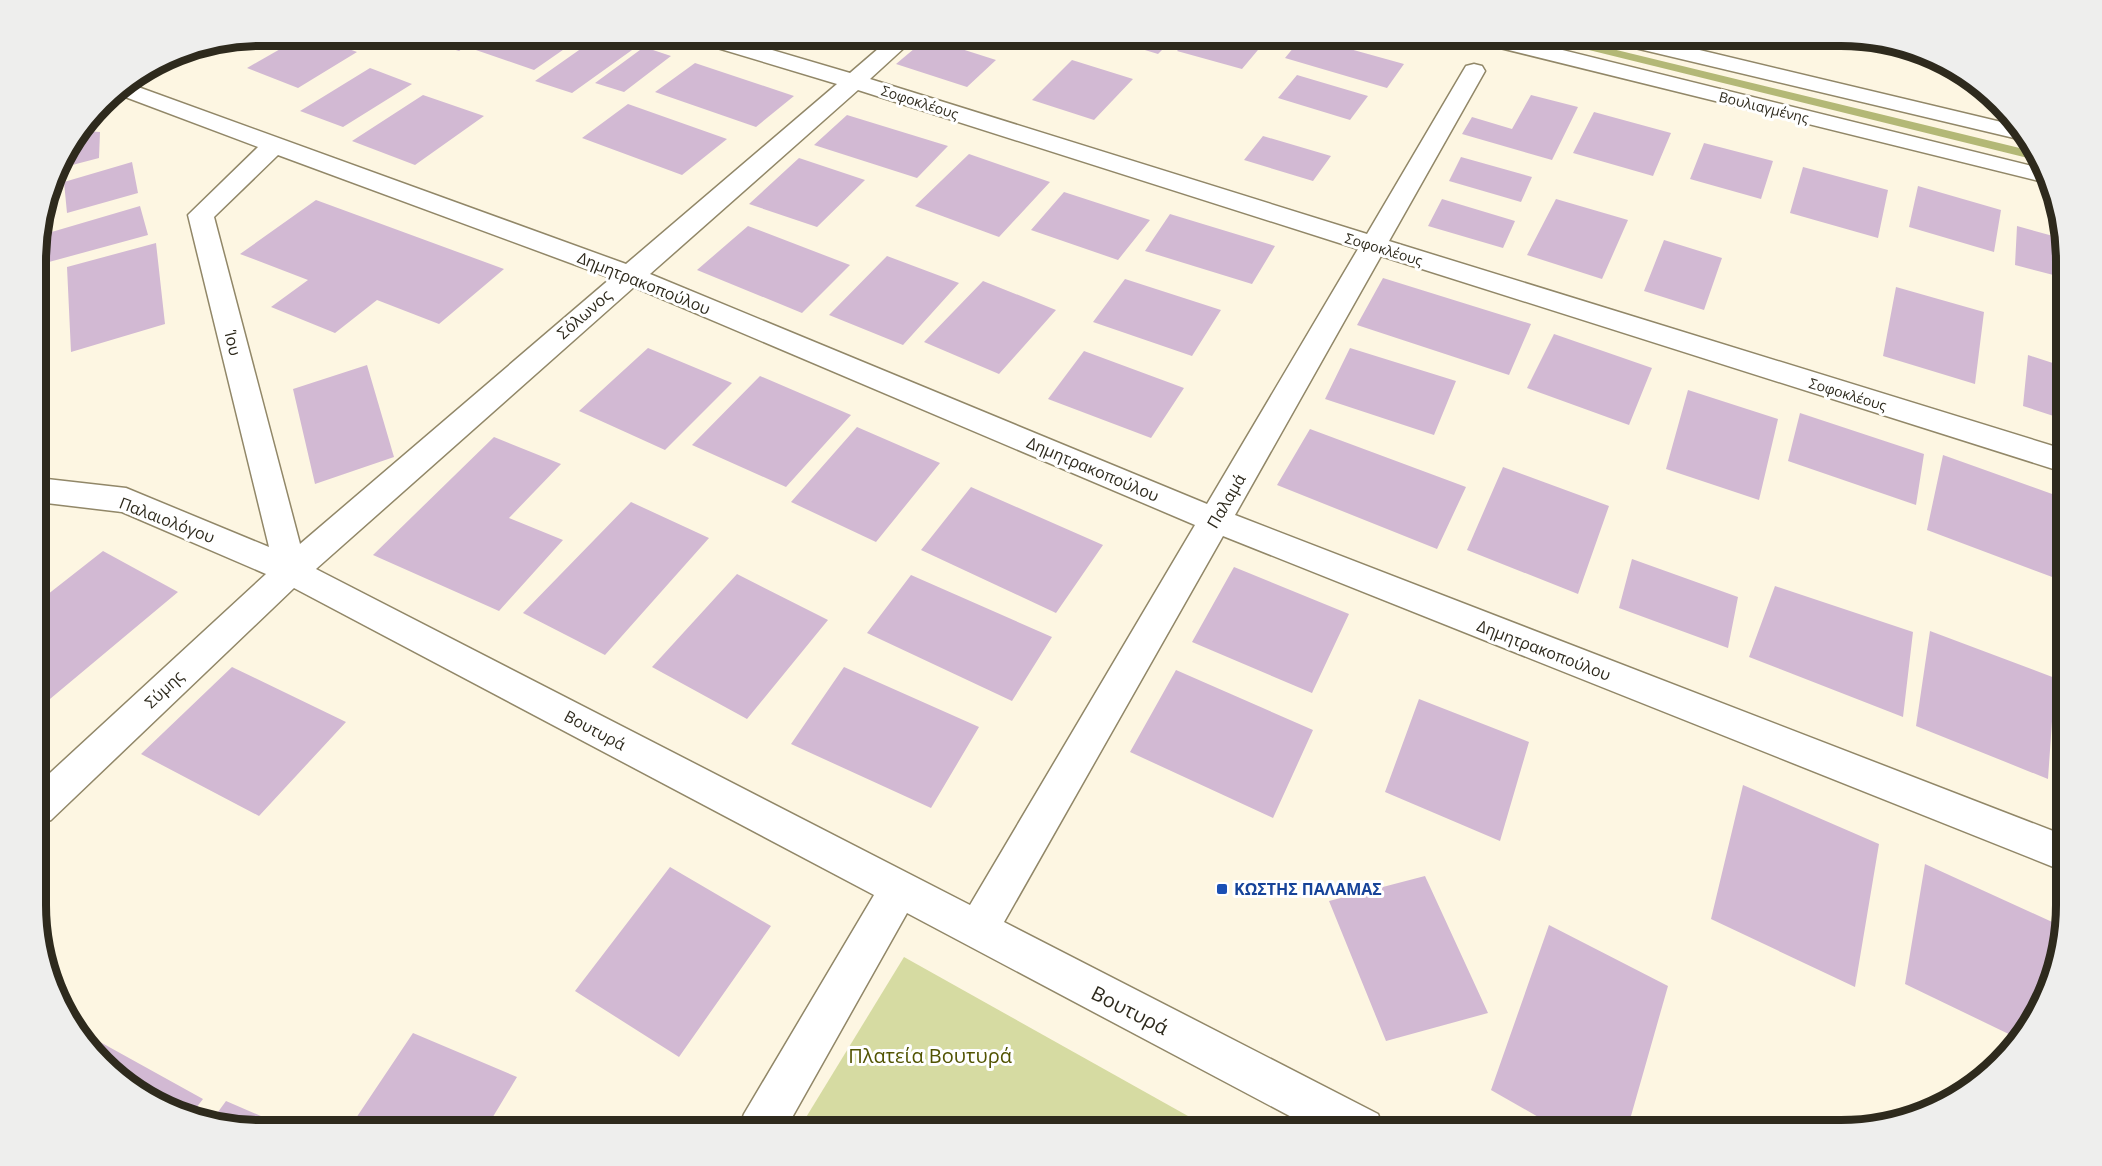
<svg xmlns="http://www.w3.org/2000/svg" width="2102" height="1166" viewBox="0 0 2102 1166" font-family="'Open Sans',sans-serif">
<style>
.green{fill:#d6dba2}
.forest{fill:#b3b876}
.building{fill:#d2b9d3}
.lines{fill:none;stroke-linecap:round;stroke-linejoin:round}
.minor-casing{stroke:#918768;stroke-width:3}
.primary-casing{stroke:#918768;stroke-width:3}
.minor{fill:#fff;fill-rule:evenodd}
.primary{fill:#fff;fill-rule:evenodd}
.transit-dot{fill:#1a4fb4;stroke:#fff;stroke-width:2}
.labels{text-anchor:middle;dominant-baseline:central;stroke-width:6;stroke-linejoin:round;paint-order:stroke}
.far-street-label{font-size:14px;fill:#2e2a1d;stroke:#fff}
.street-label{font-size:16px;fill:#2e2a1d;stroke:#fff}
.transit-label{font-size:16px;font-weight:bold;fill:#164399;stroke:#fff;text-anchor:start}
.near-street-label{font-size:20px;fill:#2e2a1d;stroke:#fff}
.near-park-label{font-size:20px;fill:#525402;stroke:#fff}
.rim{fill:none;stroke:#2e2a1d;stroke-width:8}
</style>
<rect width="100%" height="100%" fill="#fdf6e2"/>
<path class="green" d="M904,957L1213,1130H823L805,1119Z"/>
<path class="forest" d="M1532,36H1559L2036,152L2040,161Z"/>
<path class="building" d="M303,36H314L357,52L298,88L247,68Z
M412,36H481L459,51Z
M494,36H583L534,70L473,49Z
M599,36H611L639,45L572,93L535,81Z
M794,36H856L839,50Z
M1001,36H1041L1030,46Z
M1099,36H1176L1158,54Z
M1191,36H1261L1268,38L1242,69L1177,51Z
M1303,36L1404,64L1387,88L1285,58Z
M927,38L996,60L967,87L896,64Z
M1880,41L1899,44L1956,69L1877,49Z
M644,47L671,56L624,92L595,83Z
M1072,60L1133,79L1094,120L1032,100Z
M695,63L794,96L756,127L655,92Z
M370,68L412,84L343,127L300,111Z
M1297,75L1368,96L1350,120L1278,98Z
M423,95L484,116L415,165L352,141Z
M1531,95L1578,107L1552,160L1462,134L1472,117L1512,129Z
M628,104L727,139L682,175L582,138Z
M1594,112L1671,133L1653,176L1573,153Z
M847,115L948,146L917,178L814,145Z
M83,131L100,132L99,158L57,169L59,161Z
M1263,136L1331,156L1313,181L1244,160Z
M1704,143L1773,161L1761,199L1690,179Z
M969,154L1050,182L999,237L915,206Z
M1461,157L1532,177L1521,202L1449,181Z
M799,158L865,180L817,227L749,204Z
M132,162L138,193L67,213L64,182Z
M1803,167L1888,190L1878,238L1790,213Z
M1918,186L2001,210L1994,252L1909,227Z
M1064,192L1150,220L1118,260L1031,230Z
M1442,199L1515,221L1503,248L1428,226Z
M1556,199L1628,220L1602,279L1527,255Z
M316,200L504,269L439,324L377,300L335,333L271,307L308,280L240,254Z
M140,206L148,235L38,265V236Z
M1170,214L1275,246L1252,284L1145,251Z
M748,226L850,265L802,313L697,270Z
M2017,226L2064,239L2065,278L2015,265Z
M1664,240L1722,258L1704,310L1644,291Z
M156,243L165,324L71,352L67,267Z
M887,256L959,283L903,345L829,315Z
M1383,278L1531,324L1509,375L1357,325Z
M1125,279L1221,310L1192,356L1093,322Z
M983,281L1056,310L999,374L924,342Z
M1896,287L1984,312L1975,384L1883,356Z
M1554,334L1652,368L1629,425L1527,388Z
M648,348L732,383L665,450L579,411Z
M1350,348L1456,381L1434,435L1325,399Z
M1084,351L1184,388L1151,438L1048,399Z
M2028,355L2065,367L2066,420L2023,406Z
M367,365L394,457L315,484L293,389Z
M760,376L851,415L786,487L692,445Z
M1688,390L1778,419L1759,500L1666,469Z
M1800,413L1924,454L1916,505L1788,461Z
M857,427L940,463L876,542L791,502Z
M1310,429L1466,487L1437,549L1277,485Z
M494,437L561,464L509,518L563,540L499,611L373,555Z
M1943,455L2066,499L2063,581L1927,530Z
M1503,467L1609,506L1578,594L1467,550Z
M971,487L1103,545L1056,613L921,550Z
M631,502L709,538L605,655L523,613Z
M103,551L178,592L38,709V602Z
M1632,559L1738,597L1728,648L1619,608Z
M1234,567L1349,614L1312,693L1192,642Z
M737,574L828,620L747,719L652,667Z
M911,575L1052,637L1012,701L867,633Z
M1775,586L1913,632L1903,717L1749,657Z
M1930,631L2055,678L2048,779L1916,726Z
M232,667L346,722L259,816L141,754Z
M844,667L979,727L931,808L791,744Z
M1176,670L1313,730L1273,818L1130,752Z
M1419,699L1529,742L1500,841L1385,792Z
M1743,785L1879,844L1855,987L1711,919Z
M1925,864L2061,926L2060,939L2036,1017L2017,1038L1905,984Z
M670,867L771,926L679,1057L575,991Z
M1425,876L1488,1013L1386,1041L1329,901Z
M1549,925L1668,986L1627,1130H1561L1491,1090Z
M73,1027L203,1099L189,1117L149,1100Z
M413,1033L517,1077L485,1130H348Z
M226,1101L293,1130H261L210,1123Z"/>
<g class="lines">
<g class="minor-casing">
<path id="minor" d="M691,36H725L850,73L893,36H917L870,79L1367,234L1463,71L1466,66L1474,64L1482,66L1485,71L1389,241L2066,450V473L1381,256L1235,515L2066,836V872L1223,536L1004,922L1378,1114L1384,1130H1316L907,913L785,1130H738L744,1114L874,895L294,588L51,820L38,825V784L266,574L122,512L38,502V478L126,488L269,547L188,215L258,147L112,92L127,83L626,264L837,84L694,41ZM858,90L1358,249L1207,504L650,274ZM278,155L611,278L300,544L214,217ZM634,287L1195,525L970,905L316,569Z"/>
</g>
<g class="primary-casing">
<path id="primary" d="M1469,36H1506L2044,169L2051,184L1472,41Z
M1603,36H1641L2018,126L2031,142L1614,43L1606,41Z"/>
</g>
<use href="#minor" class="minor"/>
<use href="#primary" class="primary"/>
</g>
<rect class="transit-dot" x="1216" y="883" width="12" height="12" rx="3"/>
<g class="labels">
<g class="far-street-label">
<text transform="translate(920 102) rotate(18)">Σοφοκλέους</text>
<text transform="translate(1764 107) rotate(14)">Βουλιαγμένης</text>
<text transform="translate(1384 249) rotate(17)">Σοφοκλέους</text>
<text transform="translate(1848 394) rotate(17)">Σοφοκλέους</text>
</g>
<g class="street-label">
<text transform="translate(644 283) rotate(22)">Δημητρακοπούλου</text>
<text transform="translate(584 314) rotate(-41)">Σόλωνος</text>
<text transform="translate(233 343) rotate(76)">Ίου</text>
<text transform="translate(1093 469) rotate(23)">Δημητρακοπούλου</text>
<text transform="translate(1226 501) rotate(-60)">Παλαμά</text>
<text transform="translate(167 520) rotate(21)">Παλαιολόγου</text>
<text transform="translate(1544 650) rotate(21)">Δημητρακοπούλου</text>
<text transform="translate(164 689) rotate(-43)">Σύμης</text>
<text transform="translate(595 730) rotate(28)">Βουτυρά</text>
</g>
<g class="transit-label">
<text x="1234" y="889">ΚΩΣΤΗΣ ΠΑΛΑΜΑΣ</text>
</g>
<g class="near-street-label">
<text transform="translate(1130 1010) rotate(27)">Βουτυρά</text>
</g>
<g class="near-park-label">
<text x="930" y="1055">Πλατεία Βουτυρά</text>
</g>
</g>
<path d="M0 0H2102V1166H0ZM261 46H1841A215 215 0 0 1 2056 261V905A215 215 0 0 1 1841 1120H261A215 215 0 0 1 46 905V261A215 215 0 0 1 261 46Z" fill="#eeeeed" fill-rule="evenodd"/>
<path class="rim" d="M261 46H1841A215 215 0 0 1 2056 261V905A215 215 0 0 1 1841 1120H261A215 215 0 0 1 46 905V261A215 215 0 0 1 261 46Z"/>
</svg>
